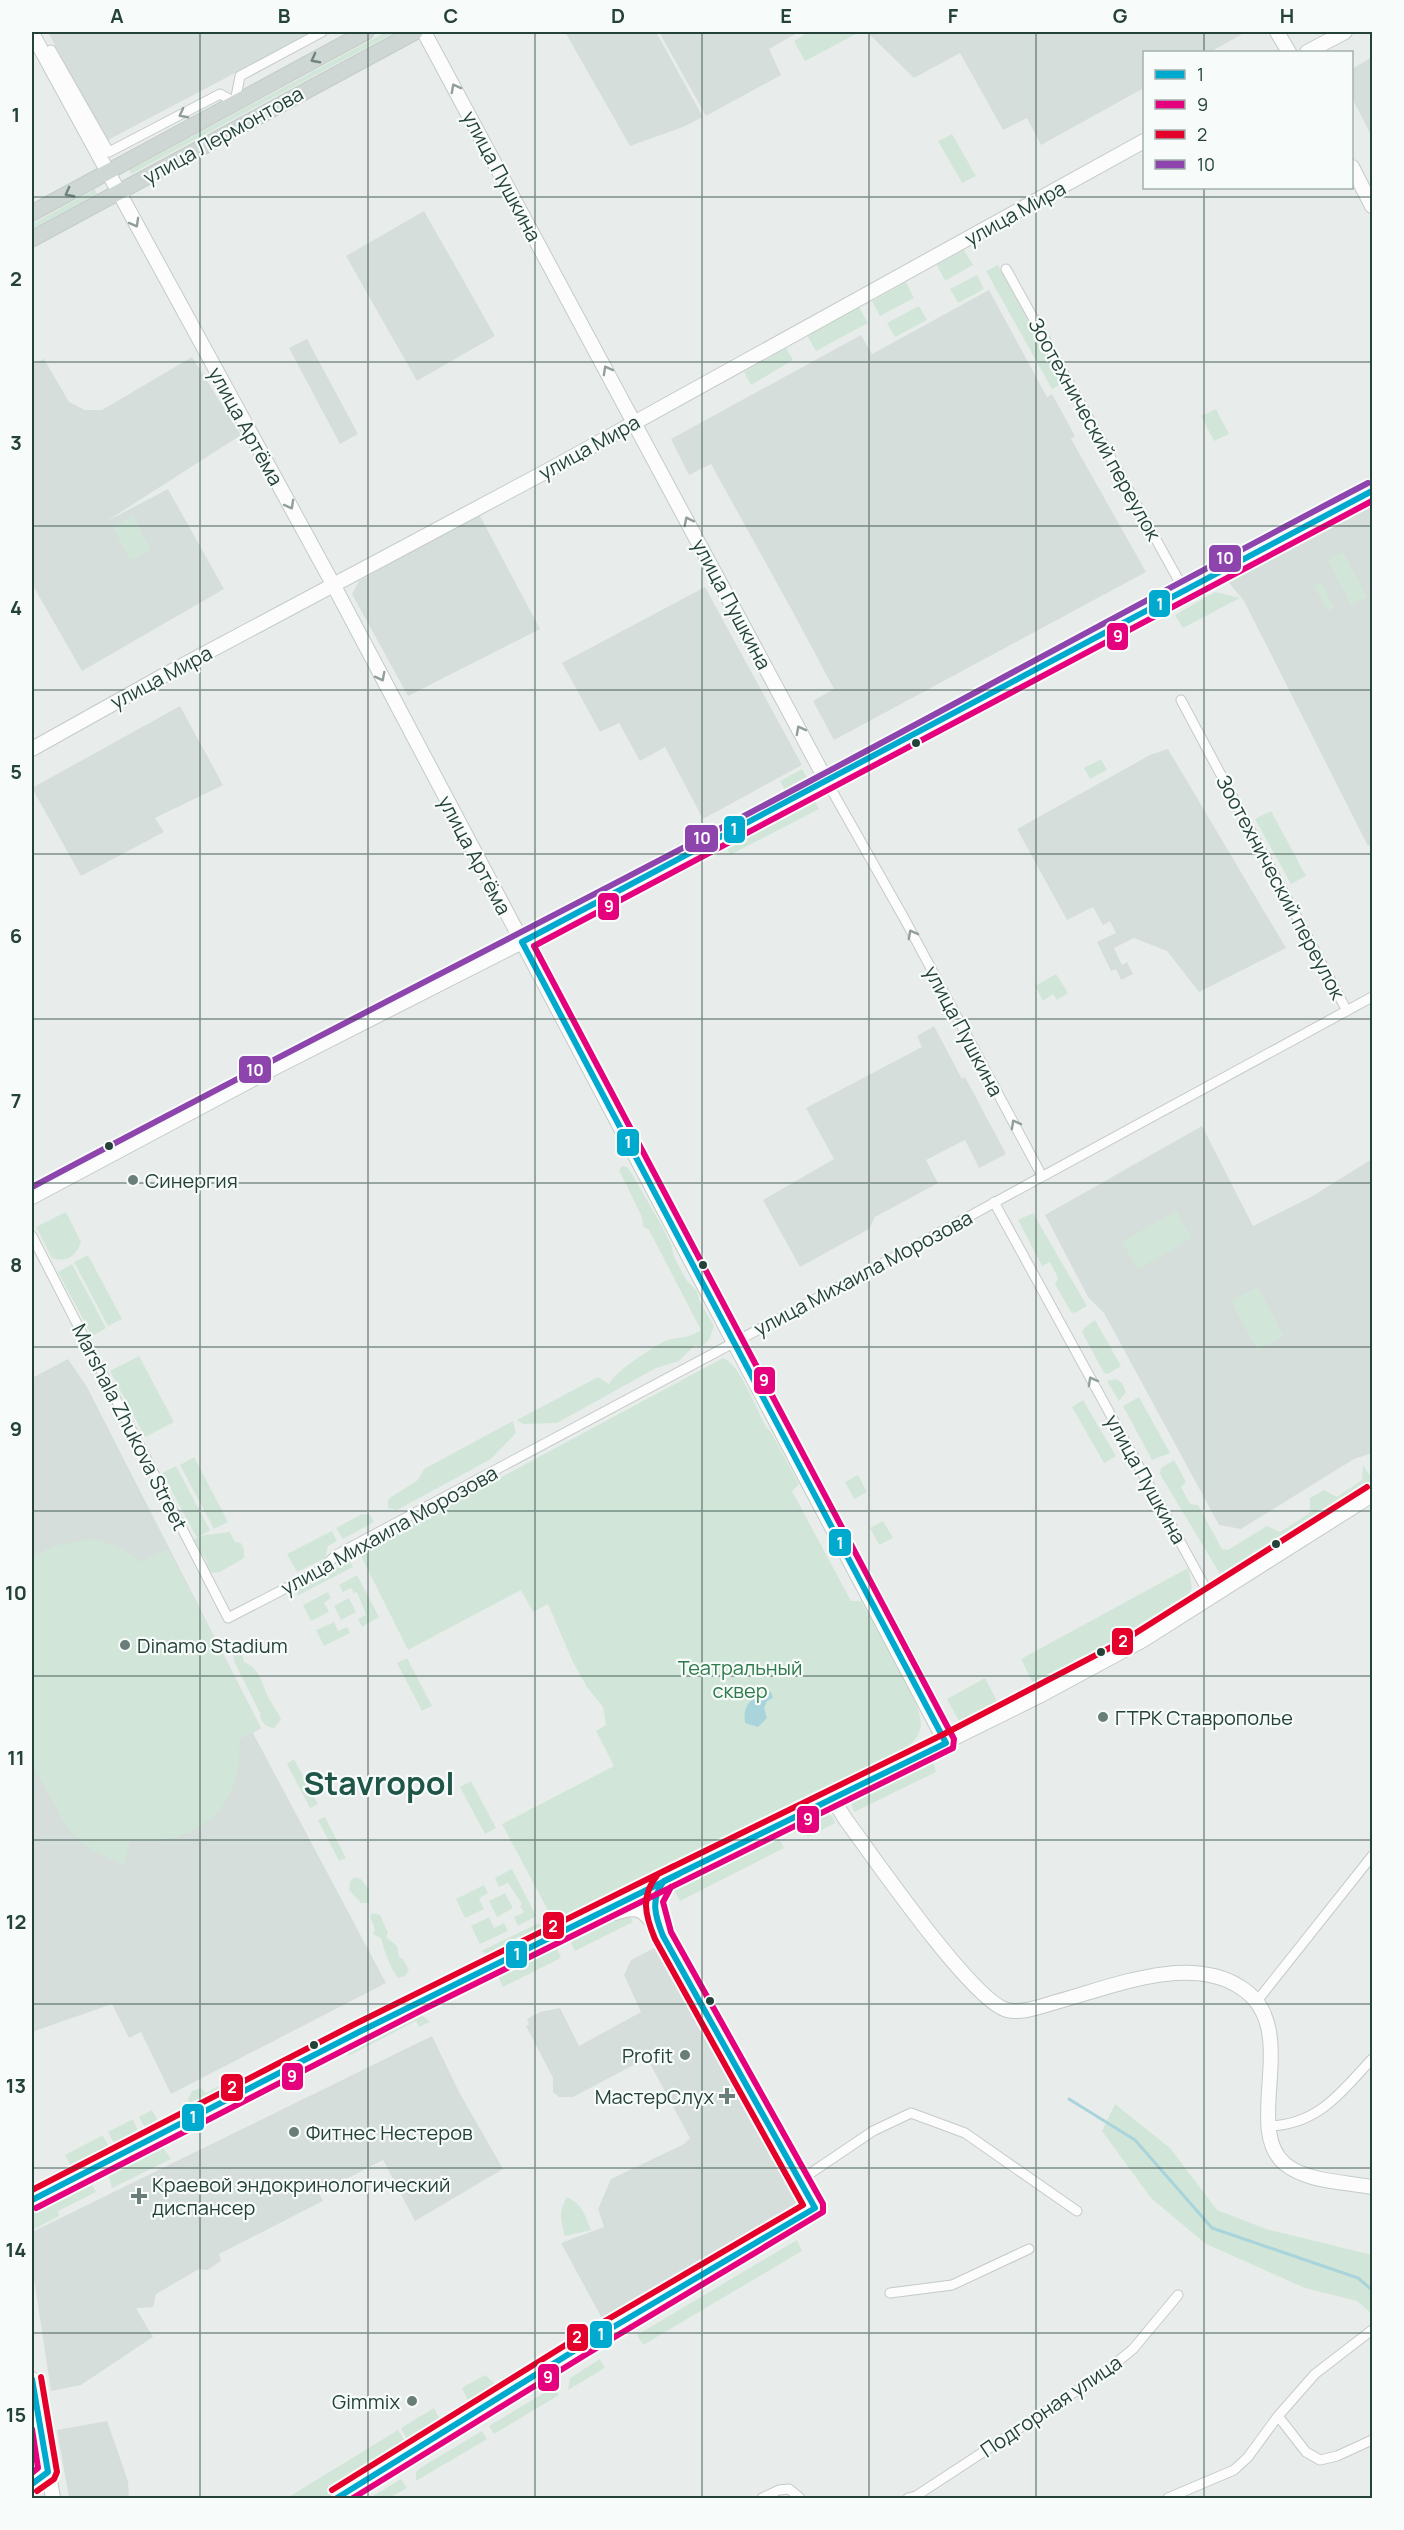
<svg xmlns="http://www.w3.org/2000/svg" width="1404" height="2530" viewBox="0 0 1404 2530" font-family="Manrope,sans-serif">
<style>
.built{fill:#d6dedb}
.green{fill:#d1e6d8}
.water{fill:#a9d4db}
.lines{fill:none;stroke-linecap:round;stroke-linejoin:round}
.stream{stroke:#a9d4db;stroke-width:3}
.street-casing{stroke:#c5cac8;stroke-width:11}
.secondary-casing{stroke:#c3cbc8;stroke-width:16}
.primary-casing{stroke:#c3ccc9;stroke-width:17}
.street{stroke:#fcfcfc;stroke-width:9}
.secondary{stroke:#fcfcfc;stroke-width:14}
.primary{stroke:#cfd7d5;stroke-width:15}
.bus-1-casing{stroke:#f7fbf9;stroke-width:10}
.bus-2-casing{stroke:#f7fbf9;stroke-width:10}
.bus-3-casing{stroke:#f7fbf9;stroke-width:10}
.bus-4-casing{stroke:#f7fbf9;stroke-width:10}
.bus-1{stroke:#00a9ce;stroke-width:6}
.bus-2{stroke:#e5007d;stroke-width:6}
.bus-3{stroke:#e4002b;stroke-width:6}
.bus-4{stroke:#8e44ad;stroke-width:6}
.oneway{stroke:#718580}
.oneway2{stroke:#909f9b}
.grid{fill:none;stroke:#24423a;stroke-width:1.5;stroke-opacity:0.55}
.bus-dot{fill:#24423a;stroke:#f7fbf9;stroke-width:2}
.poi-dot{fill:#697e78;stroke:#f7fbf9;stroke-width:2}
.labels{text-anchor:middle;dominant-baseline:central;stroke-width:4.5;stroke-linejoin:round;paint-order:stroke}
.street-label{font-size:20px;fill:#24423a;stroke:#f7fbf9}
.poi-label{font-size:20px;fill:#24423a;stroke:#f7fbf9;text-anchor:start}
.park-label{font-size:20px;fill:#2d7a4b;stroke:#f7fbf9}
.town-label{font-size:32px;font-weight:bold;fill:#1f5548;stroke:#f7fbf9}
.line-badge{stroke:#f7fbf9;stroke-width:2}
.badge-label{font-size:16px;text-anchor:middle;font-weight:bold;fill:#fff}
.neatline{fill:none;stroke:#24423a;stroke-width:2}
.grid-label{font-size:20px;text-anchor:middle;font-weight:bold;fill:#24423a}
</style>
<rect width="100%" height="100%" fill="#e8edeb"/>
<path class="built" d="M48,32H313L106,141Z
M565,32H656L703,117L683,127L630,146Z
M659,32H799L769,49L781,75L706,116Z
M867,32H1242L1241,35L1210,52H1144V88L1041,145L1027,118L1003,130L960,53L914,78Z
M1372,57V137L1352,98V69Z
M424,211L495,336L417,381L346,256Z
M989,290L1047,397L1052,394L1075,436L1071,439L1146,572L834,740L813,701L834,689L794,614L711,464L689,475L671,439L861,335L872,354Z
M307,339L358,434L340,444L289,348Z
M192,357L241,435L107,521L168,489L224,589L82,671L32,584V364L44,359L69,402L85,410H102Z
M1372,503V844L1368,846L1244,601L1225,578Z
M479,514L540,629L408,696L352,594L359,581Z
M705,587L802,765L703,819L665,747L640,761L619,723L600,732L562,663Z
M180,706L223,785L155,818L164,832L81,876L32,788Z
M1168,749L1286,948L1199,992L1167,951L1134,938L1114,948L1122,965L1127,962L1133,974L1121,980L1116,969L1111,971L1097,942L1116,933L1110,921L1103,925L1093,907L1067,920L1017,829L1150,755Z
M934,1026L962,1079L965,1077L1006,1154L979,1168L965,1140L926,1160L938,1183L875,1217L869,1229L800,1267L763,1200L834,1159L806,1108L922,1047L917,1036Z
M1202,1126L1253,1226L1311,1197L1372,1159V1453L1354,1459L1241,1529L1219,1525L1104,1313L1088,1297L1045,1215Z
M68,1359L87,1387L261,1728L253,1733L386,1983L171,2094L141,2032L129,2038L112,2004L32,2032V1378Z
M664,1943L800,2191L799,2200L789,2218L605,2324L561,2243L604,2227L598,2209L611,2179L684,2144L690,2138L647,2058L573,2097H559L553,2092V2078L526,2026L529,2024L527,2019L540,2012L560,2008L579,2046L641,2012L624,1975L631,1960Z
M432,2036L459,2092L503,2169L415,2221L383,2160L319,2193L323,2201L219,2254L221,2261L207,2270L199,2269L156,2294L153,2307L136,2308L153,2337L81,2385L51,2391L32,2266V2232Z
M107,2421L128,2481L129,2498H69L57,2430Z"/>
<path class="green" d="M386,32H392V34L131,174L130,170Z
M809,32H856V34L805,61L794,41Z
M952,134L976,176L962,183L938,141Z
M95,189L97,194L32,229V224Z
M964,250L973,265L945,281L937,265Z
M998,265L1062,384L1052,389L986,271Z
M977,275L984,289L958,303L950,289Z
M906,282L914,298L880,316L872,301Z
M919,306L927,320L895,337L887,323Z
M859,307L868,323L816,351L807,335Z
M786,348L793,360L751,385L744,372Z
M1216,409L1229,434L1214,441L1201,416Z
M133,516L151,550L130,560L113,527Z
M1343,552L1367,597L1351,605L1328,560Z
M1321,582L1334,608L1327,611L1314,585Z
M1215,592L1240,598L1183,628L1175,615Z
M1101,759L1107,770L1090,779L1084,768Z
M802,769L809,781L787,794L780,781Z
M813,797L819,809L730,855L725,844Z
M1271,811L1306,876L1291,884L1255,819Z
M1056,974L1068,993L1057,1000L1053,994L1043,1001L1035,986Z
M622,1166L627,1167L632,1174L663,1228L671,1244L674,1257L687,1281L697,1291L700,1302L714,1326L709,1340L701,1347L695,1345L679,1361L656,1368L557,1423L523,1424L517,1420L598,1377L609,1384C615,1371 652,1348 665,1341C678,1336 685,1340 701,1330L649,1230L643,1226L642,1217L619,1170Z
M1176,1211L1192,1238L1138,1269L1122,1242Z
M66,1212L81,1242C76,1256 67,1263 52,1258L36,1227Z
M1033,1213L1087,1306L1075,1313L1071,1312L1055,1284L1058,1278L1050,1262L1042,1266L1018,1220Z
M88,1255L122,1319L108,1326L74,1262Z
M72,1264L106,1328L92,1336L58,1272Z
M1258,1287L1284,1336L1257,1350L1231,1301Z
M1095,1320L1121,1366L1108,1374L1104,1373L1082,1332L1085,1327Z
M139,1356L174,1422L145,1437L110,1371Z
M723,1358C740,1364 757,1410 766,1427L771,1432L799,1484L792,1491L851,1601H861C875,1626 923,1703 921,1725C920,1736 912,1744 903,1750L557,1921L553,1920L502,1824L614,1766L596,1731L606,1725L603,1707L587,1687L572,1660L548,1604L533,1612L521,1590L408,1650L361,1556L362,1552Z
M768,1379L824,1484L818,1487L761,1382Z
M1116,1379L1122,1383L1126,1392L1119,1401L1107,1381Z
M1139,1397L1170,1453L1152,1460L1123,1406Z
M1083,1400L1116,1456L1104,1463L1072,1407Z
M513,1421L516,1433L491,1459L397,1510L388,1508V1500L391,1497L418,1480L424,1469Z
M194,1457L228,1522L214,1529L180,1465Z
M1174,1460L1186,1482L1181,1487L1190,1504L1198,1505L1222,1549L1228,1550L1267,1526L1280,1532L1310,1513V1498L1324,1490L1337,1497L1362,1480L1363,1465L1372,1479V1491L1226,1584L1160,1474L1161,1468Z
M176,1466L210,1530L197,1538L162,1473Z
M858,1475L867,1492L854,1499L845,1482Z
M362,1514L370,1515L374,1522L343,1539L336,1528Z
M883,1521L893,1538L879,1545L870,1528Z
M332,1531L337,1541L328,1546L325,1558L297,1572L287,1554Z
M230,1532L235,1542L241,1543L244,1549V1558L220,1572L212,1573L207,1568C207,1560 206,1556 198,1554L192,1540L205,1535Z
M91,1539C111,1543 125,1549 141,1562L168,1549L261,1728L239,1739C245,1807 196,1848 130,1840L124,1865L92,1850L76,1837L65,1824L32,1763V1558L54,1546Z
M347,1562H350L353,1567L297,1596L298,1590L302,1586Z
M868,1566L927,1676L921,1679L864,1572Z
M1188,1568L1192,1587L1186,1602L1134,1635L1034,1685L1021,1659Z
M357,1575L379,1617L362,1627L358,1619L366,1615L357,1592L354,1593L351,1588L343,1592L339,1585Z
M328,1592L331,1598L324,1603L329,1612L311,1621L303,1605Z
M349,1598L356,1612L341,1620L334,1606Z
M334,1622L338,1631L347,1627L350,1633L324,1646L316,1630Z
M237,1651L242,1653L244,1662C261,1668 263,1689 271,1702C275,1709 279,1713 281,1720L274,1728C265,1727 260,1722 260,1713L234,1661L233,1653Z
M407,1658L432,1706L422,1711L397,1663Z
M985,1678L998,1703L959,1721L947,1699Z
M932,1757L936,1772L854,1812L851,1803L853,1798Z
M294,1759L318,1804L310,1808L287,1764Z
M471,1781L496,1828L485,1834L460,1787Z
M825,1814L832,1816L835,1823L808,1837L800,1827Z
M325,1817L346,1858L339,1861L318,1820Z
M776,1836L779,1838L784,1848L680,1901L673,1888Z
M512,1869L536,1916L518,1926L514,1917L524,1912L520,1906L522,1904L508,1883L499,1887L495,1878Z
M354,1877L361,1879L369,1890V1903H361L349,1890L350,1882Z
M484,1885L488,1893L479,1898L484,1909L465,1918L456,1899Z
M505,1893L513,1908L497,1917L489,1901Z
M627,1911L633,1922L575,1951L569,1939Z
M372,1913L380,1915L388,1933L386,1937L397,1946L399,1957L403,1959L409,1970L405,1976L398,1978C389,1965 385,1953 381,1938L373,1934L375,1929L370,1917Z
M489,1917L494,1928L504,1923L508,1931L480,1944L471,1926Z
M539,1923L543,1931L489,1956L481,1951Z
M556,1946L561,1958L503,1987L497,1974Z
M414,2013L422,2015L430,2022L419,2027L416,2021L348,2056V2047Z
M241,2075L246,2081L202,2104L190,2105L188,2099L192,2091L201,2088L206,2093Z
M1115,2104L1170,2148L1217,2210L1266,2229L1372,2255V2314L1357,2301L1305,2288L1206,2244L1151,2198L1102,2131Z
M152,2110L160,2125L147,2131L139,2117Z
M133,2119L139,2134L115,2145L108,2132Z
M101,2136H103L110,2148L108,2151L72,2169L65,2155Z
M157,2146H162L171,2159L112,2188L108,2173Z
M88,2184L92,2185L96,2192L58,2211L59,2216L34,2229L32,2211Z
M567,2197C582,2204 585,2215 591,2230L565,2236C561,2221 558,2211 567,2197Z
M797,2240L802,2251L643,2345L637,2335Z
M600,2359L605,2368L568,2390L570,2378Z
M485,2375L497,2385L469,2402L462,2388Z
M554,2387L559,2395L494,2434L489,2426Z
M434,2408L442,2423L409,2443L401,2428Z
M398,2430L407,2444L328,2492L331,2498H287Z
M482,2431L487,2439L416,2481V2472L420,2468Z
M401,2479L407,2488L389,2498H370Z"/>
<path class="water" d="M771,1692L773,1698L767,1701L764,1708L767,1718L758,1727L745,1723C742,1704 753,1695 771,1692Z"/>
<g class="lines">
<path class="stream" d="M1069,2099L1135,2140L1212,2228L1358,2278L1372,2290"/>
<g class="street-casing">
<path id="street" d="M44,55L51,50L109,152L220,94L235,102L240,76L322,32
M1006,269L1184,590
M1181,700L1347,1011
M827,782L904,918L1042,1176
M994,1202L1211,1598
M32,1236L228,1618L321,1570L336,1555L900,1254L1372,997
M1257,2001L1372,1856
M1270,2126C1319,2124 1341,2092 1372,2059
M799,2181L873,2131L911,2113L965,2133L1077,2211
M890,2293L952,2285L1029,2249
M1278,2416L1306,2452L1320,2460L1337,2456L1372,2440
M762,2498L779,2490L789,2489L800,2498
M908,2498L916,2496L1105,2372L1133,2349L1178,2295
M1168,2498L1234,2470L1248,2457L1278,2416L1315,2374L1372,2330"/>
</g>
<g class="secondary-casing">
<path id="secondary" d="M424,32L827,782
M1277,32L1289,52
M32,33L334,586L946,1743
M1307,52L1345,32
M1352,167L1372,206
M32,749L159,678L547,471L1144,141
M32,1197L272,1069L522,942L816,788L1209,576L1372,491
M832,1798L846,1820C872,1855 972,2001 1007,2010C1021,2014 1042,2006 1056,2002C1111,1987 1188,1954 1240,1987C1304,2026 1241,2127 1285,2164C1307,2182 1346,2182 1372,2187
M615,1913C637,1905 643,1909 656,1927
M32,2200L357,2033L1039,1696L1143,1640L1372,1495
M32,2379L53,2498
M32,2484L48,2472
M337,2498L598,2336L815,2208L663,1936C656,1918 647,1900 662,1883"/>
</g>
<g class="primary-casing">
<path id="primary" d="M32,213L366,32
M32,239L415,32"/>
</g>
<use href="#street" class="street"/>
<use href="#secondary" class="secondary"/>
<use href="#primary" class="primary"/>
<g class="bus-1-casing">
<path id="bus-1" d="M522,942L1372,491
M522,942L946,1743
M32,2200L357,2033L679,1874
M32,2379L48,2472L32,2484
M337,2498L598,2336L815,2208L663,1936C655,1916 650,1899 664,1881L946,1743"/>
</g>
<g class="bus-2-casing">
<path id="bus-2" d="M36,2208L424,2009L953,1748L954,1739L534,946L1372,501
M32,2429L38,2468L32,2473
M353,2498L603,2344L823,2212V2204L671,1932L663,1902L671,1887"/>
</g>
<g class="bus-3-casing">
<path id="bus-3" d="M32,2190L353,2025L674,1866
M332,2490L593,2328L803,2205L655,1939C645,1915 640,1896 658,1874L942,1735L1123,1641L1367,1487
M37,2491L54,2479L57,2472L41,2377"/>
</g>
<g class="bus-4-casing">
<path id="bus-4" d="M32,1187C290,1049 553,918 812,780C998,681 1182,580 1368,483"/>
</g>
<use href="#bus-1" class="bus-1"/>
<use href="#bus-2" class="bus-2"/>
<use href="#bus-3" class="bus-3"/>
<use href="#bus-4" class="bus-4"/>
</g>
<defs><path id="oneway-chevron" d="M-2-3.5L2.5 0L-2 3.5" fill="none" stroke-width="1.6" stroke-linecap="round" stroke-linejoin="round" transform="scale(1.5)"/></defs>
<g class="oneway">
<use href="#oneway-chevron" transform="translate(315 59) rotate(152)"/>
<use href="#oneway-chevron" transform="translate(69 193) rotate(152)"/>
</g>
<g class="oneway2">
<use href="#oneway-chevron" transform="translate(455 88) rotate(-118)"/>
<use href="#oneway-chevron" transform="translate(183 114) rotate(152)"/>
<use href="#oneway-chevron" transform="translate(135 223) rotate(61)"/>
<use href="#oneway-chevron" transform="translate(607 370) rotate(-119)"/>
<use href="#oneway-chevron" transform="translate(290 505) rotate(61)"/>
<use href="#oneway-chevron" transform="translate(688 521) rotate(-117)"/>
<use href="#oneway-chevron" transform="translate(381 677) rotate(63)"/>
<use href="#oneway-chevron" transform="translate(800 730) rotate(-118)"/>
<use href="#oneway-chevron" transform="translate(912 934) rotate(-118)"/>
<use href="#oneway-chevron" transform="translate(1015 1124) rotate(-119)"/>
<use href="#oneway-chevron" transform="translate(1092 1381) rotate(-119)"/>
</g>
<path class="grid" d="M200,32V2498M368,32V2498M535,32V2498M702,32V2498M869,32V2498M1036,32V2498M1204,32V52M1204,188V2498M32,197H1372M32,362H1372M32,526H1372M32,690H1372M32,854H1372M32,1019H1372M32,1183H1372M32,1347H1372M32,1511H1372M32,1676H1372M32,1840H1372M32,2004H1372M32,2168H1372M32,2333H1372"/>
<g class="bus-dot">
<circle cx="916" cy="743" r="5"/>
<circle cx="109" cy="1146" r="5"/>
<circle cx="703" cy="1265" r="5"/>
<circle cx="1276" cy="1544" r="5"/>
<circle cx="1101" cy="1652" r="5"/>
<circle cx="710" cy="2001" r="5"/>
<circle cx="314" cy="2045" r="5"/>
</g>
<g class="poi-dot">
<circle cx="133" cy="1180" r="6"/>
<circle cx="125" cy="1645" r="6"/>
<circle cx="1103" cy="1717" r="6"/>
<circle cx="685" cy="2055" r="6"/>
<path d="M724 2087h6v6h6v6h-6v6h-6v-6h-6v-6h6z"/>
<circle cx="294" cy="2132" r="6"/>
<path d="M136 2187h6v6h6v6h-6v6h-6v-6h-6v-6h6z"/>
<circle cx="412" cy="2401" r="6"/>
</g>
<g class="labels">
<g class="street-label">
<text transform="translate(223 135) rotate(-29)">улица Лермонтова</text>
<text transform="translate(502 176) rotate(62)">улица Пушкина</text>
<text transform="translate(1015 213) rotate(-29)">улица Мира</text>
<text transform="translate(246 426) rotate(61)">улица Артёма</text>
<text transform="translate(1095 429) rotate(61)">Зоотехнический переулок</text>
<text transform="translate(589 447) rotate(-29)">улица Мира</text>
<text transform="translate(732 604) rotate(62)">улица Пушкина</text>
<text transform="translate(161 677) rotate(-28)">улица Мира</text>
<text transform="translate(475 855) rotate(62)">улица Артёма</text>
<text transform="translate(1281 887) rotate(62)">Зоотехнический переулок</text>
<text transform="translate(964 1031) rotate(62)">улица Пушкина</text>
<text transform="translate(863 1273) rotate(-28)">улица Михаила Морозова</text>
<text transform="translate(130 1427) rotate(63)">Marshala Zhukova Street</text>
<text transform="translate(1146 1479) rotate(61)">улица Пушкина</text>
<text transform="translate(389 1530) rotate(-29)">улица Михаила Морозова</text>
<text transform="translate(1051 2406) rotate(-34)">Подгорная улица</text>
</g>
<g class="poi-label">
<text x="145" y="1180">Синергия</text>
<text x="137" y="1645">Dinamo Stadium</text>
<text x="1115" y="1717">ГТРК Ставрополье</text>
<text x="673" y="2055" text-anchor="end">Profit</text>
<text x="714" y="2096" text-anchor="end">МастерСлух</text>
<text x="306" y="2132">Фитнес Нестеров</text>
<text x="152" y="2184">Краевой эндокринологический<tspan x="152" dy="23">диспансер</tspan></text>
<text x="400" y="2401" text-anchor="end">Gimmix</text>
</g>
<g class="park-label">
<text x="740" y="1667">Театральный<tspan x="740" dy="23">сквер</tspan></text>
</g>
<g class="town-label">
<text x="379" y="1783">Stavropol</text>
</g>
</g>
<g class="line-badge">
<rect x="1208" y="544" width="34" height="29" rx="6" fill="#8e44ad"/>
<rect x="1148" y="589" width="23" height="29" rx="6" fill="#00a9ce"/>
<rect x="1106" y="622" width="23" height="29" rx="6" fill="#e5007d"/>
<rect x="723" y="815" width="23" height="29" rx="6" fill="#00a9ce"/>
<rect x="684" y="824" width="35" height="29" rx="6" fill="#8e44ad"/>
<rect x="597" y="892" width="23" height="29" rx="6" fill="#e5007d"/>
<rect x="238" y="1055" width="34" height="29" rx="6" fill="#8e44ad"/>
<rect x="616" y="1128" width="24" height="29" rx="6" fill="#00a9ce"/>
<rect x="753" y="1366" width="23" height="29" rx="6" fill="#e5007d"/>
<rect x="828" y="1528" width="24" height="29" rx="6" fill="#00a9ce"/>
<rect x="1111" y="1627" width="23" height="29" rx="6" fill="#e4002b"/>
<rect x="796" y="1805" width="24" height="29" rx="6" fill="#e5007d"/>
<rect x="542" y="1911" width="23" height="29" rx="6" fill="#e4002b"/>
<rect x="505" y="1940" width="23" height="29" rx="6" fill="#00a9ce"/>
<rect x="281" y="2062" width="23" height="29" rx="6" fill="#e5007d"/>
<rect x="220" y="2073" width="24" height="29" rx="6" fill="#e4002b"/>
<rect x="181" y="2103" width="24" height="29" rx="6" fill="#00a9ce"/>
<rect x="589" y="2320" width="24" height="29" rx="6" fill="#00a9ce"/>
<rect x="566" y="2323" width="23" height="29" rx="6" fill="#e4002b"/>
<rect x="537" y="2363" width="23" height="29" rx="6" fill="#e5007d"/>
</g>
<g class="badge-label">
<text x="1225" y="564">10</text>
<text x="1160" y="610">1</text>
<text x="1118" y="642">9</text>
<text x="734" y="835">1</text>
<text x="702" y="844">10</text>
<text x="609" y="912">9</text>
<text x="255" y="1076">10</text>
<text x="628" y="1148">1</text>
<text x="764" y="1386">9</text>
<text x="840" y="1549">1</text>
<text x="1123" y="1647">2</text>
<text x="808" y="1825">9</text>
<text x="553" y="1932">2</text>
<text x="517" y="1960">1</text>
<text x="292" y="2082">9</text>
<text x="232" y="2093">2</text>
<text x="193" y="2123">1</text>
<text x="601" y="2340">1</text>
<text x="577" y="2343">2</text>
<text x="548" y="2383">9</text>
</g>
<rect width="1404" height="2530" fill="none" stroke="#f7fbf9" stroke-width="66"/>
<rect x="1143" y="51" width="210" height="138" fill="#f7fbf9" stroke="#a3b1ad" stroke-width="1.5"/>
<rect x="1155" y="70" width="30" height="9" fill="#00a9ce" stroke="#a3b1ad" stroke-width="1.5"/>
<text x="1197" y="81" font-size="18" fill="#24423a">1</text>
<rect x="1155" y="100" width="30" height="9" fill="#e5007d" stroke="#a3b1ad" stroke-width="1.5"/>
<text x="1197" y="111" font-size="18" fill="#24423a">9</text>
<rect x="1155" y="130" width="30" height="9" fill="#e4002b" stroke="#a3b1ad" stroke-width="1.5"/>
<text x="1197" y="141" font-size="18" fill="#24423a">2</text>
<rect x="1155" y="160" width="30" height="9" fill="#8e44ad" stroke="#a3b1ad" stroke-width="1.5"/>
<text x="1197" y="171" font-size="18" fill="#24423a">10</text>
<rect x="33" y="33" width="1338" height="2464" class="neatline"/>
<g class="grid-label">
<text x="117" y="23">A</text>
<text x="284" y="23">B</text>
<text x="451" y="23">C</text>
<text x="618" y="23">D</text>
<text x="786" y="23">E</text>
<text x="953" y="23">F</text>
<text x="1120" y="23">G</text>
<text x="1287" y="23">H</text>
<text x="16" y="122">1</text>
<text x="16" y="286">2</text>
<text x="16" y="450">3</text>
<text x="16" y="615">4</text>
<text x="16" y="779">5</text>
<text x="16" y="943">6</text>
<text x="16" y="1108">7</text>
<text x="16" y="1272">8</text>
<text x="16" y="1436">9</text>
<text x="16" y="1600">10</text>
<text x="16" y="1765">11</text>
<text x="16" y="1929">12</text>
<text x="16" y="2093">13</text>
<text x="16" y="2257">14</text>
<text x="16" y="2422">15</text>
</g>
</svg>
